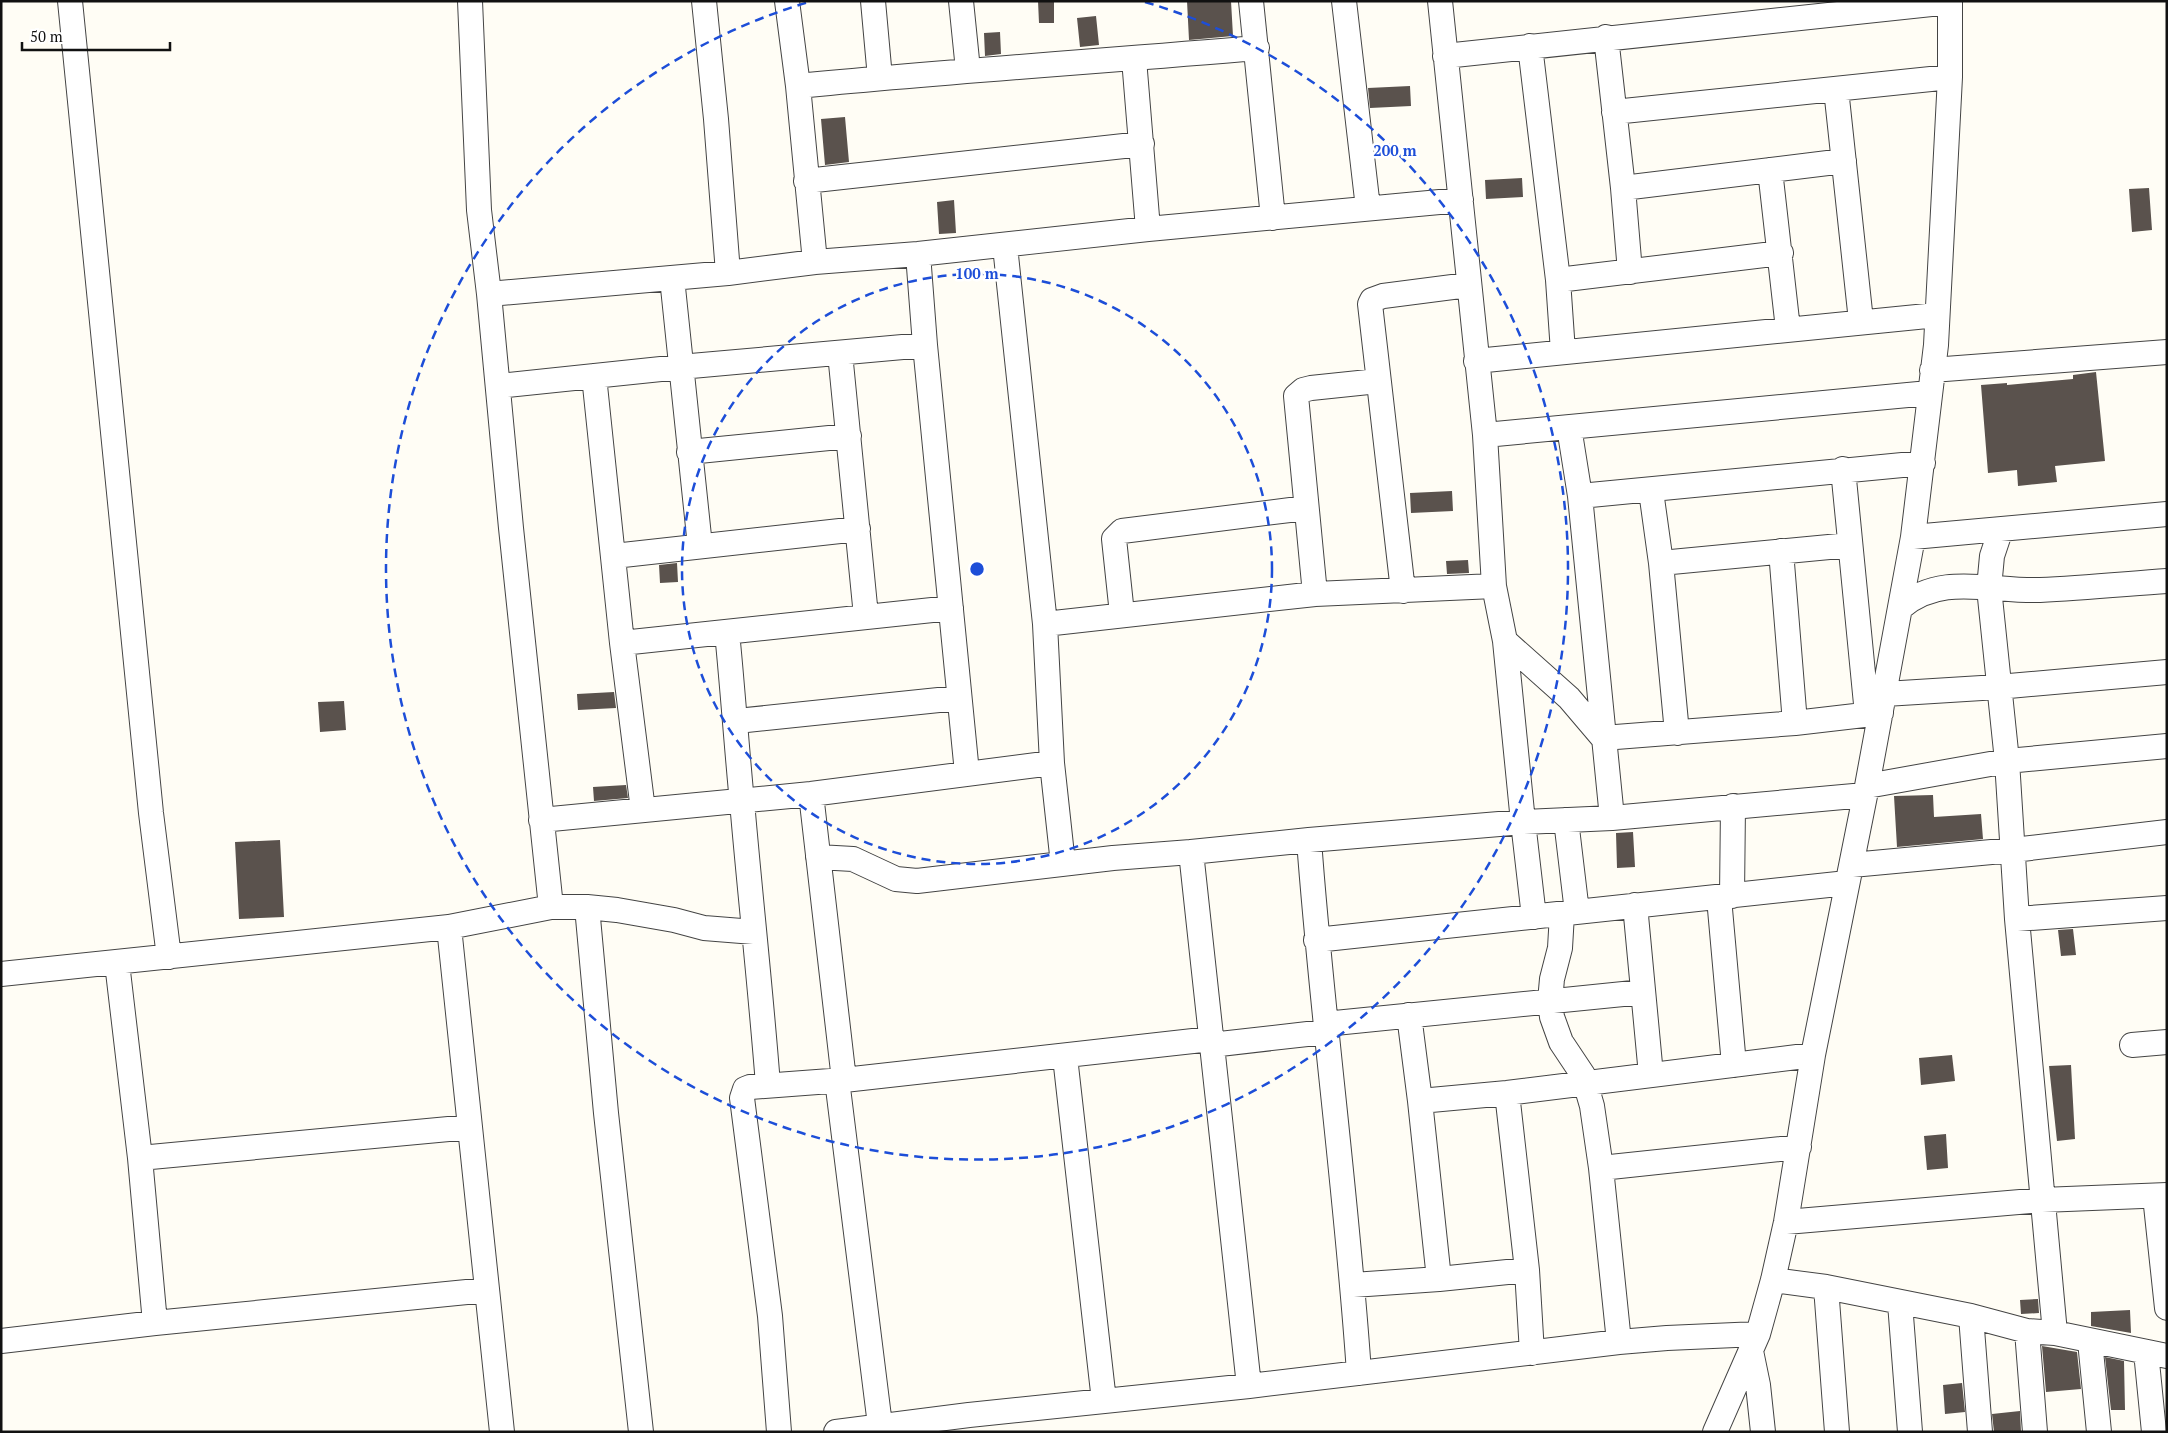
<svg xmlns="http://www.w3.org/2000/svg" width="2168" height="1433" viewBox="0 0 2168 1433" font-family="'PT Serif',serif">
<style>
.building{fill:#5a524d}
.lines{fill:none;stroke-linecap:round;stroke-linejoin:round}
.minor-casing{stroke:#444;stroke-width:26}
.minor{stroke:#fff;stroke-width:24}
.ring{fill:none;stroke:#1d4ed8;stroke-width:2.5;stroke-dasharray:9 6}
.centre{fill:#1d4ed8;stroke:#fff;stroke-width:2.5}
.ring-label{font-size:15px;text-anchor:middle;font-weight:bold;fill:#1d4ed8;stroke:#fff;stroke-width:5;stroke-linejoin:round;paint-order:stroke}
</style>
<rect width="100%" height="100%" fill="#fffdf5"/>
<path class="building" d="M1038,1H1054V23H1039Z
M1187,1H1231L1233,36L1189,40Z
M1096,16L1099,45L1080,47L1077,18Z
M1000,32L1001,54L985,56L984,33Z
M1410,86L1411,106L1370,108L1368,88Z
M845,117L849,162L825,165L821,119Z
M1522,178L1523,197L1486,199L1485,180Z
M2149,188L2152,230L2132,232L2129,189Z
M954,200L956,233L939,234L937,202Z
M2096,372L2105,461L2055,466L2057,482L2018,486L2017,470L1988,473L1981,385L2007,383V385L2073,379V375Z
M1452,491L1453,511L1411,513L1410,493Z
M1468,560L1469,573L1447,574L1446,561Z
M677,563L678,582L660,583L659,565Z
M614,692L616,708L578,710L577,694Z
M344,701L346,730L320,732L318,702Z
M626,785L628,798L594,801L593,787Z
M1933,795L1934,817L1981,814L1983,839L1897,847L1894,796Z
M1633,832L1635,867L1617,868L1616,833Z
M280,840L284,917L239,919L235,842Z
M2073,929L2076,955L2061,956L2058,930Z
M1952,1055L1955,1081L1921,1085L1919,1058Z
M2071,1065L2075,1139L2057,1141L2049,1066Z
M1946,1134L1948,1168L1927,1170L1924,1136Z
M2038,1299L2039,1313L2021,1314L2020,1300Z
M2130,1310L2131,1333L2091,1326V1312Z
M2042,1346L2077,1352L2081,1389L2046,1392Z
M2105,1357L2124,1361L2125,1410H2111Z
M1962,1383L1965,1412L1945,1414L1943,1385Z
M2020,1411L2021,1432H1994L1992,1414Z"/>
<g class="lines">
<g class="minor-casing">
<path id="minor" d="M70,1L151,813L169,957
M470,1L479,210L489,294L511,528L551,907
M704,1L716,119L728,273
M787,1L798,86L815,262
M873,1L880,78
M961,1L968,70
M1251,1L1273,218
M1344,1L1368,208
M1440,1L1485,435L1494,586L1505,641L1523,822L1534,917
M1606,37L1623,188L1630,272
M1530,46L1558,280L1563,352
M1445,56L1950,2
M1134,59L1148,229
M798,86C950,71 1104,61 1257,48
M1836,89L1861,321
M1614,112L1950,77
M1770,170L1788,329
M806,181L1142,144
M1623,188L1844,161
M1005,246L1045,624L1052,763L1063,864
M918,254L925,345L967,773
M672,278L700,546
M1558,280L1781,253
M489,294L728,273L815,262L918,254L1148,229L1461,200
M840,353L866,616
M1476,361L1937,315
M1932,370L2167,352
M594,376L622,643L643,810
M498,386L680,367L925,345
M1569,427L1580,496L1612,818
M1485,435L1929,393
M689,452L849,436
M1843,469L1867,714
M1651,491L1661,563L1677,733
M1580,496L1923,463
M2001,529L1992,556L1989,588L2007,761L2017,919L2055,1333
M1913,537L2167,514
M1781,551L1795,723
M614,556L858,529
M1661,563L1850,545
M1403,591L1370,304L1372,300L1383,296L1468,285
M1315,594L1296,396L1303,390L1311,388L1378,381
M1900,608C1940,572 1992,592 2040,590C2082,588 2125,584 2167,581
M1122,614L1114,539L1122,531L1306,508
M1045,624L1315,594L1494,586
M727,632C733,692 737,753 743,813C751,904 761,994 768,1085
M1505,641L1569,698L1603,738L1795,723L1881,713
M622,643L951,608
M1885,694L1998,687L2167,672
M737,721L958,698
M1867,786L2007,761L2167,746
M811,794L844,1080
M541,820L811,794L1052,763
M1566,820L1577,912
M1309,840C1322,1018 1347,1195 1359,1373
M1191,852L1249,1386
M818,857L853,859L896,879L917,881L1113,858L1191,852L1309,840L1523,822L1612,818L1865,795
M1852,865L2013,850L2167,832
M1732,896L1733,806
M1719,898L1734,1065
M1635,905L1651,1075
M587,907L606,1113L641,1432
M1562,914L1560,948L1552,979L1550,1001L1552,1017L1561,1042L1583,1075L1592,1106L1601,1168L1619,1342
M2017,919L2167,908
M449,927L502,1432
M1316,940L1847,883
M117,963L140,1158L155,1323
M1,974L449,927L551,907H587L617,910L674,920L704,928L754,932
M1409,1015L1420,1101L1439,1279
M1325,1024L1643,992
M1211,1045L1325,1032
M2132,1045L2167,1042
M1065,1057L1104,1401
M837,1080L880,1425
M1507,1093L1527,1270L1532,1353
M1420,1101L1507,1093L1813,1055
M140,1158L470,1127
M1601,1168L1799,1147
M2155,1196L2167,1308
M1786,1222L2042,1200L2167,1195
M1773,1280L1826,1287L1971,1316L2027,1331L2055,1333L2167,1356
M1353,1285L1439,1279L1527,1270
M1826,1287L1837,1432
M1900,1303L1910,1432
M1971,1316L1980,1432
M2027,1331L2035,1432
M1,1341L155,1323L487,1290
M2090,1341L2099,1432
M1751,1351L1758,1385L1763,1432
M2146,1352L2154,1432
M779,1432L770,1316L742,1098L745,1089L750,1087L844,1080L1211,1039
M836,1432L969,1415L1249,1386L1619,1342L1667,1338L1758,1334
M1715,1432L1758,1334L1773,1280L1786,1222L1813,1055L1867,786L1913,537L1936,345L1950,77V1"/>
</g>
<use href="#minor" class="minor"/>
</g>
<g class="ring">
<circle cx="977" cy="569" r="295"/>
<path d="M1145 2A591 591 0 1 1 809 2"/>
</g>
<circle cx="977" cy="569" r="8" class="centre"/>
<g class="ring-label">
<text x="1395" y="156">200 m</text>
<text x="977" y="279">100 m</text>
</g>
<rect width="2168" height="1433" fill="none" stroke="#111111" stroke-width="5"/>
<path d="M22 42v8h148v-8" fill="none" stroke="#111111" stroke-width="2.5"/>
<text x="30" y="42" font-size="15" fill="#111111" stroke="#ffffff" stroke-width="4" paint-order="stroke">50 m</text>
</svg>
